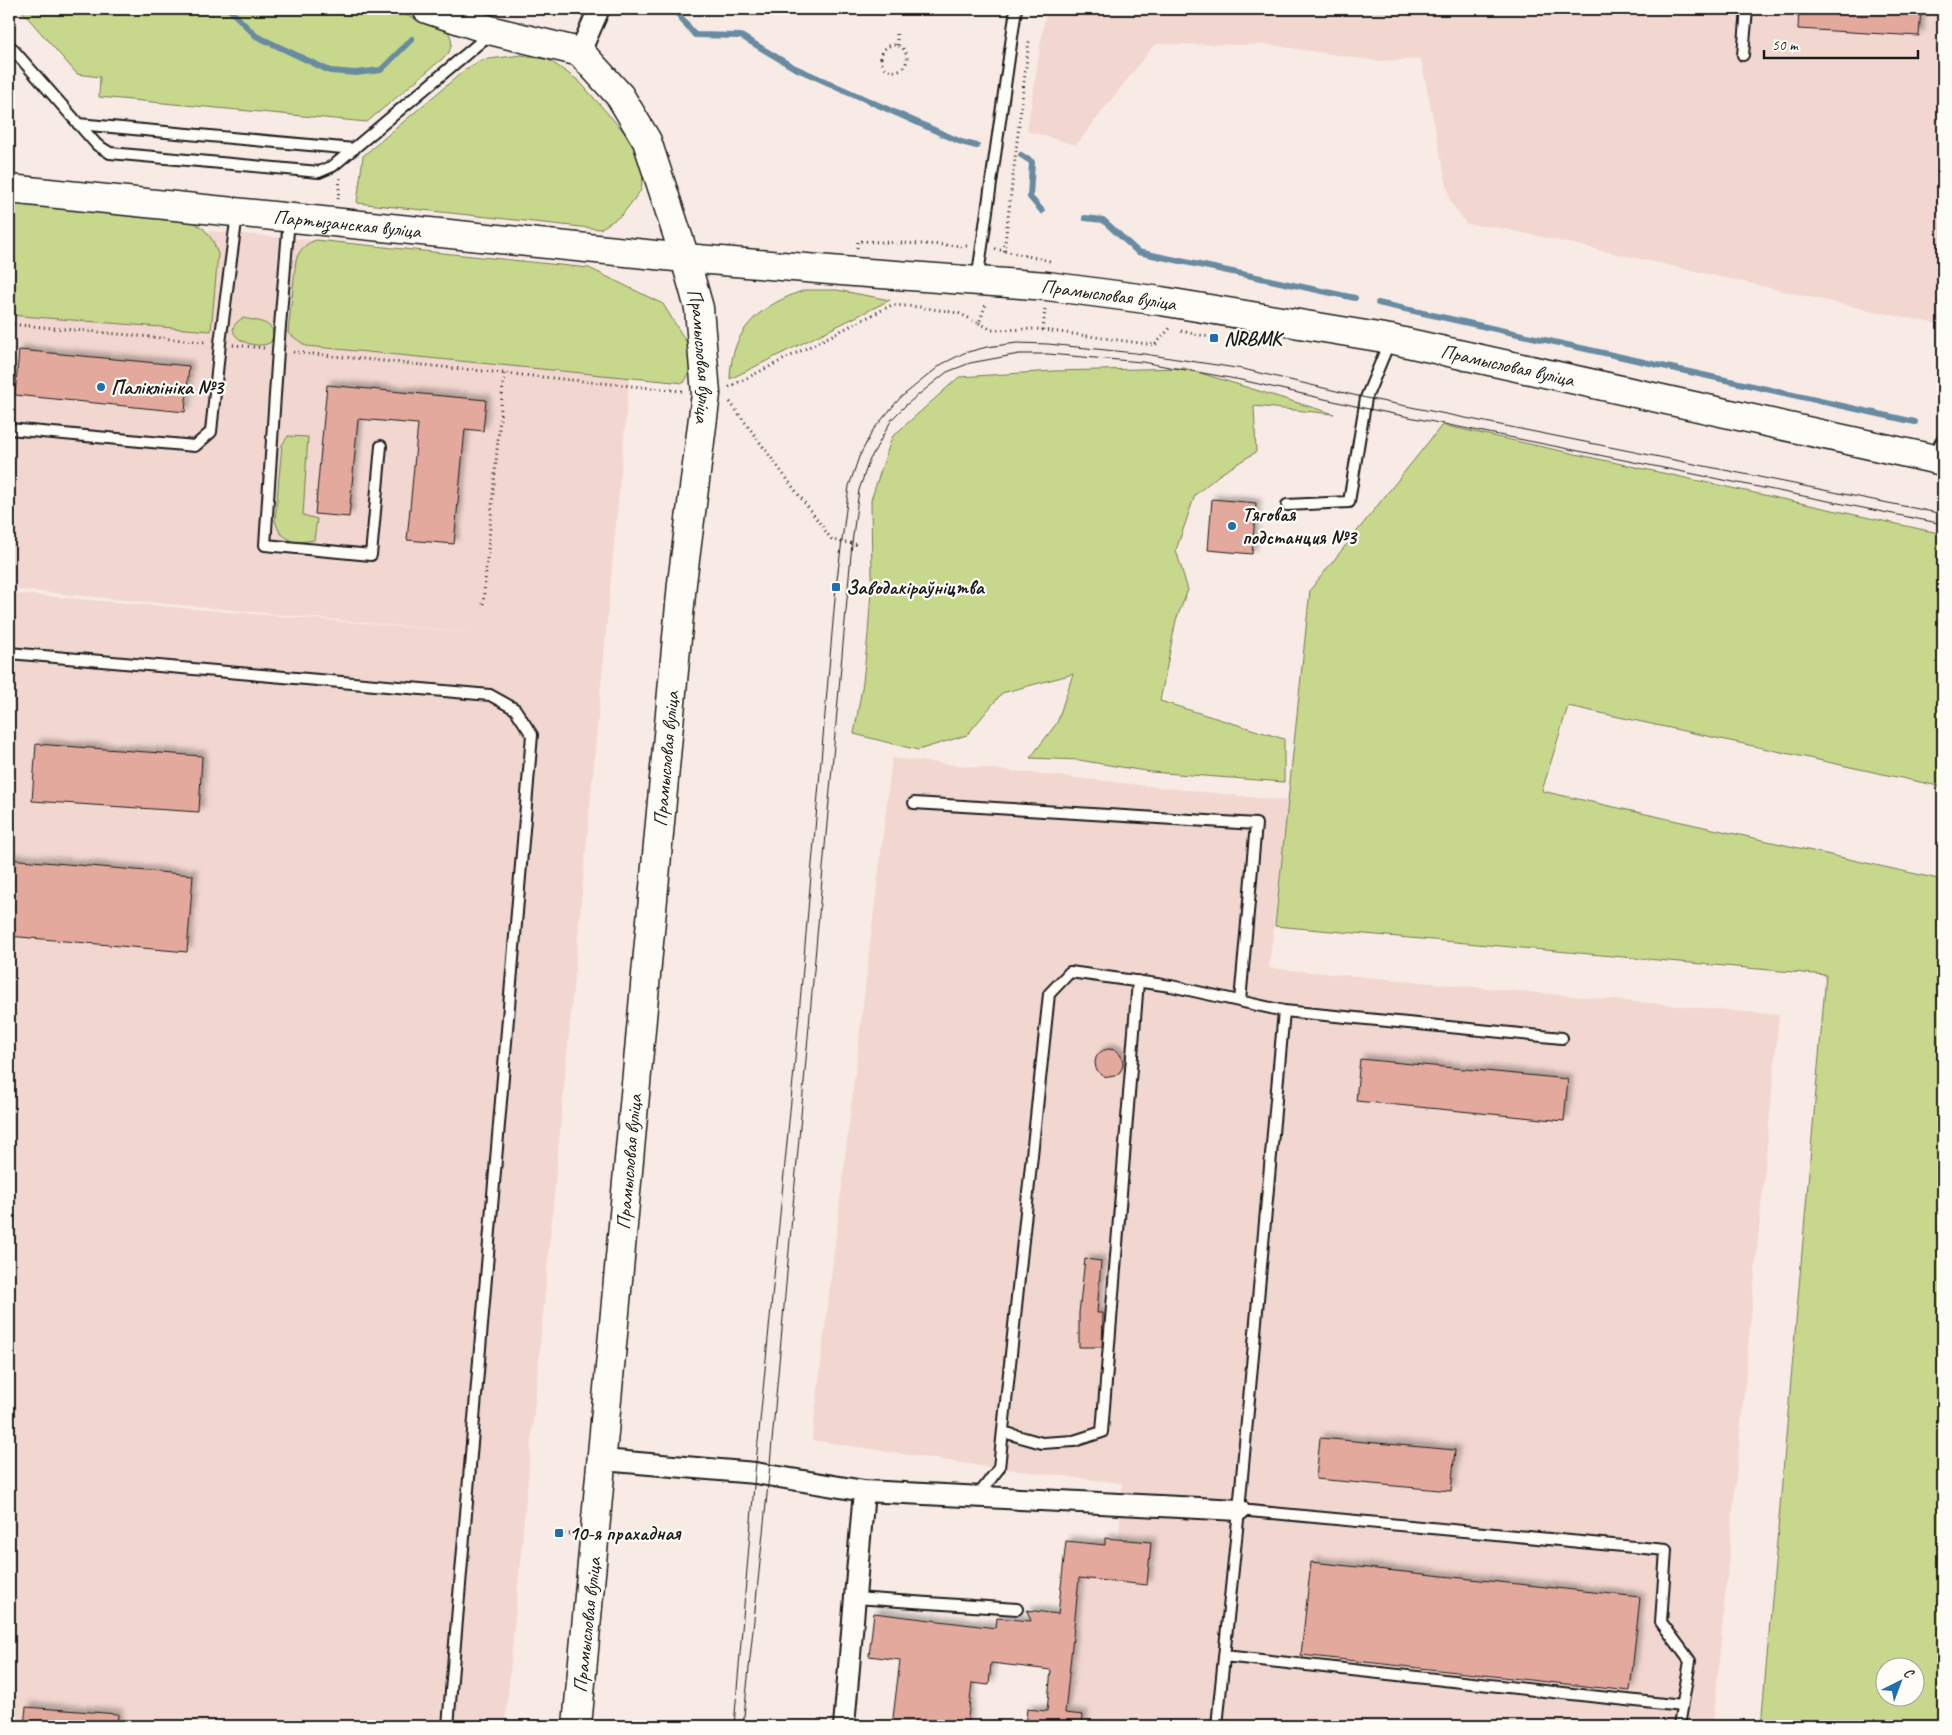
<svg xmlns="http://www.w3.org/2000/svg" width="1952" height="1735" viewBox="0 0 1952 1735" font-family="Caveat,sans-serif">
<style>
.built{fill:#f1d7cf}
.green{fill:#c7d88c;stroke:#727a54;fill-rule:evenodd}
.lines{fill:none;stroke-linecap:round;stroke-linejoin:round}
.stream{stroke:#688ba2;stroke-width:6}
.building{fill:#e2a99c;stroke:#1c1c1c;filter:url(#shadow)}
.lane-casing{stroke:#1c1c1c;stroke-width:14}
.street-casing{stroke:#1c1c1c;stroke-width:24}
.secondary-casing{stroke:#1c1c1c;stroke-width:31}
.path{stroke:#1c1c1c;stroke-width:3;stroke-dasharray:1 4;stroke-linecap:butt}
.lane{stroke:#fdfcf7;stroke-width:10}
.street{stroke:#fdfcf7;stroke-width:20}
.secondary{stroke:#fdfcf7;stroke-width:28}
.tram{stroke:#1c1c1c;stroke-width:1}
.poi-dot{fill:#1f6fb2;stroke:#fdfcf7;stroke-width:2}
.labels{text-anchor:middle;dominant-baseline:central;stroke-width:4.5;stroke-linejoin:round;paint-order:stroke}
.street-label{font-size:20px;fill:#1c1c1c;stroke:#fdfcf7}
.poi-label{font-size:20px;font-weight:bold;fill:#1c1c1c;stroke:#fdfcf7;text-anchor:start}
</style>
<defs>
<filter id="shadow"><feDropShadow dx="4.5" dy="-4.5" stdDeviation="2.5" flood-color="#0004"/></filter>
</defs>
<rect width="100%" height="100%" fill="#f8ebe5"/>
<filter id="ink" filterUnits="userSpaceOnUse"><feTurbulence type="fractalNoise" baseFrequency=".02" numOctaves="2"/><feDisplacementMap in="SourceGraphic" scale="10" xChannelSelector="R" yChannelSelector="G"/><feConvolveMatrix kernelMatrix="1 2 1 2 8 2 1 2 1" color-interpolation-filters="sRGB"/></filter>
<g filter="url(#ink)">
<path class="built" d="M1046,9H1943V325L1864,309L1501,228L1466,224L1450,201L1421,59L1376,61L1271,45L1155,44L1076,145L1027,131Z
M9,213L333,242L589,268L636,307L505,1726H9V593L487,634L9,589Z
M892,758L1288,801L1269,968L1779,1015L1713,1726H1063L1083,1543L1105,1538L1119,1539L1122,1483L988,1467L812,1440Z"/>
<path class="green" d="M20,9H387L446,29C453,38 453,44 448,54L367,122L99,97L100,77L77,74Z
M521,55L549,60L579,81L631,140L644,168L641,190L622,215L600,229L357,203L363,156L466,69L481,60Z
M9,203L190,220L204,229L213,241L218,254L211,331L9,315Z
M316,240L589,268L663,304L687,343L692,368L684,383L306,346L288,333L296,260C300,249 305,244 316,240Z
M805,290H837L890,300L730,379C731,328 761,305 805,290Z
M243,318C257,321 280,322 271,342C255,353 215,333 243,318Z
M1184,368L1334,414L1254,406L1256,452L1219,475L1195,495L1176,550L1188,590L1176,620L1160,701L1284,739V782L1151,772L1079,760L1030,758L1057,723L1073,674L1002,693L967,735L918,750L854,734L863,682L868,634L872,577L871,500L892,437L959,377L1054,371Z
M1442,425L1943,534V787L1568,706L1542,791L1943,880V1726H1761L1826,975L1275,926L1310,590ZM1884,1668H1914V1698H1884Z
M288,436L308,437L303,515L317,519L314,540L294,543L280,533L275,521L282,445Z"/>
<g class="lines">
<path class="stream" d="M229,9L256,36L330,71L356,73L381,70L412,39
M674,9L695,35L741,36L793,67L961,142L977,146
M1021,155L1032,162L1030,197L1042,211
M1085,218L1103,220L1138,252L1355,298
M1378,303L1915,422"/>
</g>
<path class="building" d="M1799,9H1921L1919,36L1798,29Z
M19,350L189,366L185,412L15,395Z
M327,385L486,400L483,431L465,429L454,544L407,540L418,424L358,419L349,517L315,514Z
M1212,499L1256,503L1252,554L1208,550Z
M36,744L202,756L199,812L32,801Z
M9,859L193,875L187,952L9,936Z
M1095 1063a14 14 0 1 1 28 0a14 14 0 1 1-28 0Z
M1360,1059L1568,1079L1564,1121L1356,1101Z
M1085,1259L1101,1261L1097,1313H1103L1102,1347H1079V1313Z
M1320,1438L1455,1450L1451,1491L1316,1479Z
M1105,1538L1151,1542L1147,1585L1079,1578L1065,1713L1083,1715L1082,1726H1025L1027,1709L1047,1711L1051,1670L991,1663L989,1685L972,1683L967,1726H892L900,1660L869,1656L874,1613L996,1628L997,1618L1031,1621L1027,1610L1058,1614L1066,1541L1105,1545Z
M1311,1562L1640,1597L1630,1691L1301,1655Z
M26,1707L118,1714L117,1726H24Z"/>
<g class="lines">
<g class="lane-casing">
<path id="lane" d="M9,45L97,145L110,153L319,172L333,166L490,34
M1743,55L1747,9
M78,124L354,149
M289,219L278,350L265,545L371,555L381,446
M977,281L1016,9
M9,429L195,446L211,432L220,343L237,214
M1933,456L1943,439
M1287,505L1349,502L1366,398L1390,340
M9,653L490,695L515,709L532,735L448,1726
M914,803L1256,824L1240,1001
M1003,1432L1042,1443L1074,1441L1102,1432L1138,981
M977,1497L999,1468L1049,994L1070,972L1171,986L1284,1011
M1239,1510L1666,1550L1661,1622L1690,1661L1679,1726
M855,1598L1017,1609
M1224,1656L1682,1706
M1217,1726L1239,1510L1284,1011L1562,1038"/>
</g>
<g class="street-casing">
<path id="street" d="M580,52L599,9
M603,1460L755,1473L864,1491L1239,1510
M844,1726L864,1491"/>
</g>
<g class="secondary-casing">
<g id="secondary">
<path id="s1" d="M427,9L493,31L580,52L620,96L647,141L685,258L699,308L706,394L682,583L577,1726"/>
<path id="s2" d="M9,189L685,258L854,272L1047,286L1161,301L1390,339L1943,461"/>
</g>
</g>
<path class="path" d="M881 58a13 13 0 1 1 26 0a13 13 0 1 1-26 0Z
M897,45V33
M338,199L340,178
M857,248L858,241L967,246
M995,249L1050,261
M1004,251L1029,41
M979,323L992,330L1036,329L1155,345L1170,328
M9,324L205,342
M1043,330L1045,308
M1181,331L1214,338L1216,333
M233,345L264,348
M293,352L682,391
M729,387L892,305L920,307L958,313L979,323L986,304
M730,402L832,540L859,545
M483,604L504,374
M559,1533L571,1534"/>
<use href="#lane" class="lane"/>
<use href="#street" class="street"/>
<use href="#secondary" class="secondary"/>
<path class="tram" d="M734,1726L755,1473L796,1049L836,587L849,486L859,457L873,430L900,398L942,364L964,353L987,347L1017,343L1048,344L1144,354L1243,369L1366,398L1943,514
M743,1726L769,1475L852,543L859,490L869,461L892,419L907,404L947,372L970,363L1019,354H1048L1142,362L1241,380L1364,408L1943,524"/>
</g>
</g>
<g class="poi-dot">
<rect x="1209" y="333" width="10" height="10" rx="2.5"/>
<circle cx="101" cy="387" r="5"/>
<circle cx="1232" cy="526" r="5"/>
<rect x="831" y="582" width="10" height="10" rx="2.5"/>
<rect x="554" y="1528" width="10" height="10" rx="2.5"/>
</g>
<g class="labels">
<g class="street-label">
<text stroke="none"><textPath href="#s2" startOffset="340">Партызанская вуліца</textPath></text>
<text stroke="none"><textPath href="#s2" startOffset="1105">Прамысловая вуліца</textPath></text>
<text stroke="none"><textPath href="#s1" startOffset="494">Прамысловая вуліца</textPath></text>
<text stroke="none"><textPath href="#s2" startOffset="1510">Прамысловая вуліца</textPath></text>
<text transform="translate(666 759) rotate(-85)">Прамысловая вуліца</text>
<text transform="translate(629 1162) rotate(-85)">Прамысловая вуліца</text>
<text transform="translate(587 1625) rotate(-84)">Прамысловая вуліца</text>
</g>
<g class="poi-label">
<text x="1224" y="338">NRBMK</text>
<text x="111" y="387">Паліклініка №3</text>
<text x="1242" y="514">Тяговая<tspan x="1242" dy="23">подстанция №3</tspan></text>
<text x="846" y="587">Заводакіраўніцтва</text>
<text x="569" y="1533">10-я прахадная</text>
</g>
</g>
<rect width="1952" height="1735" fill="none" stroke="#fdfcf7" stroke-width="30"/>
<rect x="15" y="15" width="1922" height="1705" fill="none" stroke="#1c1c1c" stroke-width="2" filter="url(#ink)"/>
<g transform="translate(1900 1682) rotate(42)"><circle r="24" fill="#fdfcf7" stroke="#a3a29f"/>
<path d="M0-4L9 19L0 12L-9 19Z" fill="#1f6fb2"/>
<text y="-8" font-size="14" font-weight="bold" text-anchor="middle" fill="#1c1c1c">С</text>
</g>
<path d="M1764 50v8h154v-8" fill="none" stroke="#1c1c1c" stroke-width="2.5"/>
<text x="1772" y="50" font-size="15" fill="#1c1c1c" stroke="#fdfcf7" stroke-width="4" paint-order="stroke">50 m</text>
</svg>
